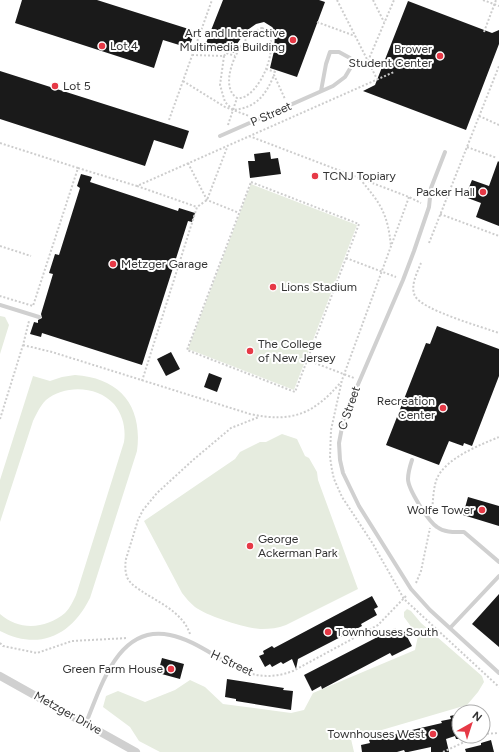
<svg xmlns="http://www.w3.org/2000/svg" width="499" height="752" viewBox="0 0 499 752" font-family="Figtree,sans-serif">
<style>
.green{fill:#e6ecdf}
.building{fill:#1a1a1a}
.lines{fill:none;stroke-linecap:round;stroke-linejoin:round}
.path{stroke:#cdcdcd;stroke-width:2;stroke-dasharray:2 2;stroke-linecap:butt}
.service{stroke:#d0d0d0;stroke-width:4}
.minor{stroke:#d0d0d0;stroke-width:8}
.poi-dot{fill:#e63946;stroke:#fff;stroke-width:1.5}
.labels{text-anchor:middle;dominant-baseline:central;stroke-width:4;stroke-linejoin:round;paint-order:stroke}
.poi-label{font-size:12px;fill:#333;stroke:#fff;text-anchor:start}
.street-label{font-size:12px;fill:#333;stroke:#fff}
</style>
<rect width="100%" height="100%" fill="#fff"/>
<path class="green" d="M251,184L357,225L294,390L188,349Z
M0,316L5,317L9,325L0,354Z
M75,375C120,378 143,406 137,451L90,598C71,636 39,651 0,631V614C19,631 46,629 65,613C70,608 73,601 76,595L124,442C126,429 123,415 114,404C98,386 65,384 46,400C40,406 37,413 33,421L0,522V480L33,376L50,381L62,377Z
M282,434L297,439L305,456L309,458L317,472L318,480L358,589L286,625C278,628 270,629 262,629C247,629 207,616 195,607C190,603 186,598 182,593L144,521L235,459L240,452L260,442H266Z
M407,609L411,611L421,623L482,676L484,682L478,692L467,705L351,739L354,752H160L139,741L130,727L103,707L106,696L118,691L145,702L175,690L190,680L205,687L223,704L291,713L304,710L313,693L415,650L418,636L404,617V612Z"/>
<path class="building" d="M22,0H97L195,31L189,48L163,40L154,68L15,23Z
M223,0H319L325,2L297,77L270,68L274,51L275,34L272,27L264,22L256,24L246,31L237,44L234,53L206,43Z
M408,1L492,33L499,30V44L466,130L363,91L375,85Z
M0,71L189,131L183,149L154,140L145,166L0,119Z
M270,152L271,159L278,158L281,174L250,178L248,161H255L254,154Z
M498,161L499,162V226L476,217L481,203L465,197L472,180L489,186Z
M81,174L92,177L90,182L178,211L179,208L195,213L192,222L188,221L142,365L42,333L41,337L30,334L34,322L38,323V320L42,318L41,314L53,274L49,273L55,254L59,255L80,188L77,186Z
M437,326L499,349V376L472,446L464,443L463,446L449,441L439,465L386,445L426,343L430,344Z
M171,352L180,369L166,376L157,359Z
M209,373L222,378L217,392L204,387Z
M468,497L499,506V526L463,515Z
M499,594V647L472,624Z
M372,596L378,607L374,609L377,615L361,624L362,626L298,659L296,669L292,659L283,664L281,662L272,667L270,664L265,667L259,656L264,654L263,651L272,646L274,648Z
M395,628L398,634L404,631L412,646L392,656L390,653L322,689L321,686L312,691L304,675Z
M162,658L184,664L180,679L158,673Z
M227,679L284,688L283,690L293,691L291,710L236,701V699L225,697Z
M459,714V739H456L455,736L446,739L449,752H431V747L408,752H405L404,750L397,752H362L361,745L370,743L369,740L442,723L441,721L451,719L450,716Z
M491,740L494,752H466L465,749L481,745V743Z"/>
<g class="lines">
<path class="path" d="M337,0L377,79
M373,0L384,22
M483,0L499,6
M317,22L355,36
M262,28C285,36 260,101 237,98C216,85 241,33 262,28Z
M484,32L496,0
M192,55L224,56L220,85L225,102L233,110C256,108 266,95 274,75
M224,56L226,53L235,56
M368,61L394,0
M266,69L275,72L274,75L285,99
M183,81L225,107L249,116
M479,116L499,125
M169,120L212,0
M228,125L237,98
M249,136L409,197L421,203
M0,143L78,168L33,306L0,296
M467,147L497,158
M188,163L207,200L239,213
M78,168L137,186L394,72
M360,179C381,204 388,214 391,247
M251,182L359,224L295,392L187,350Z
M137,186L197,207
M409,197L342,380L331,430L330,457L332,470L334,479L342,497L373,544L404,599L499,687
M440,214L499,236
M429,243L499,66
M0,246L31,256
M346,258L396,277
M421,263C417,273 410,286 415,296C422,310 482,327 499,333
M23,345L52,352L250,414C292,423 314,414 341,382
M307,360L354,378
M142,381L197,207L207,200L228,145
M0,419L23,345L29,321
M432,512C433,502 433,491 436,481C443,459 480,445 499,437
M416,583L421,571L430,528
M190,634C183,613 160,603 143,592C137,588 130,584 127,577C125,571 125,565 126,559L138,520L143,510L157,493L193,460L231,428L259,417
M0,643L3,646L37,653L72,641L128,638
M234,667C254,677 272,679 293,671L378,625L407,595
M483,734L499,733
M443,752L477,736"/>
<path class="service" d="M220,136L333,86L345,77L351,67L350,58L339,52H330L326,64L321,91
M445,152L431,188L429,207L414,251L403,280L344,417L339,443L340,460L343,473L359,506L411,589L430,610L499,673
M0,305L39,317
M412,460C410,466 408,473 408,479C408,489 428,521 437,527C445,533 455,532 464,532L499,562
M450,628L499,576
M86,723C101,687 118,624 170,635C191,639 211,654 230,664"/>
<path class="minor" d="M0,676L136,752"/>
</g>
<g class="poi-dot">
<circle cx="293" cy="40" r="4"/>
<circle cx="102" cy="46" r="4"/>
<circle cx="440" cy="56" r="4"/>
<circle cx="55" cy="86" r="4"/>
<circle cx="315" cy="176" r="4"/>
<circle cx="483" cy="192" r="4"/>
<circle cx="113" cy="264" r="4"/>
<circle cx="273" cy="287" r="4"/>
<circle cx="250" cy="351" r="4"/>
<circle cx="443" cy="408" r="4"/>
<circle cx="482" cy="510" r="4"/>
<circle cx="250" cy="546" r="4"/>
<circle cx="328" cy="632" r="4"/>
<circle cx="171" cy="669" r="4"/>
<circle cx="433" cy="734" r="4"/>
</g>
<g class="labels">
<g class="poi-label">
<text x="285" y="33" text-anchor="end">Art and Interactive<tspan x="285" dy="14">Multimedia Building</tspan></text>
<text x="110" y="46">Lot 4</text>
<text x="432" y="49" text-anchor="end">Brower<tspan x="432" dy="14">Student Center</tspan></text>
<text x="63" y="86">Lot 5</text>
<text x="323" y="176">TCNJ Topiary</text>
<text x="475" y="192" text-anchor="end">Packer Hall</text>
<text x="121" y="264">Metzger Garage</text>
<text x="281" y="287">Lions Stadium</text>
<text x="258" y="344">The College<tspan x="258" dy="14">of New Jersey</tspan></text>
<text x="435" y="401" text-anchor="end">Recreation<tspan x="435" dy="14">Center</tspan></text>
<text x="474" y="510" text-anchor="end">Wolfe Tower</text>
<text x="258" y="539">George<tspan x="258" dy="14">Ackerman Park</tspan></text>
<text x="336" y="632">Townhouses South</text>
<text x="163" y="669" text-anchor="end">Green Farm House</text>
<text x="425" y="734" text-anchor="end">Townhouses West</text>
</g>
<g class="street-label">
<text transform="translate(271 114) rotate(-24)">P Street</text>
<text transform="translate(349 408) rotate(-71)">C Street</text>
<text transform="translate(232 663) rotate(25)">H Street</text>
<text transform="translate(68 713) rotate(29)">Metzger Drive</text>
</g>
</g>
<g transform="translate(471 724) rotate(39)"><circle r="19" fill="#ffffff" stroke="#adadad"/>
<path d="M0-3L7 15L0 10L-7 15Z" fill="#e63946"/>
<text y="-6" font-size="11" font-weight="bold" text-anchor="middle" fill="#333333">N</text>
</g>
</svg>
